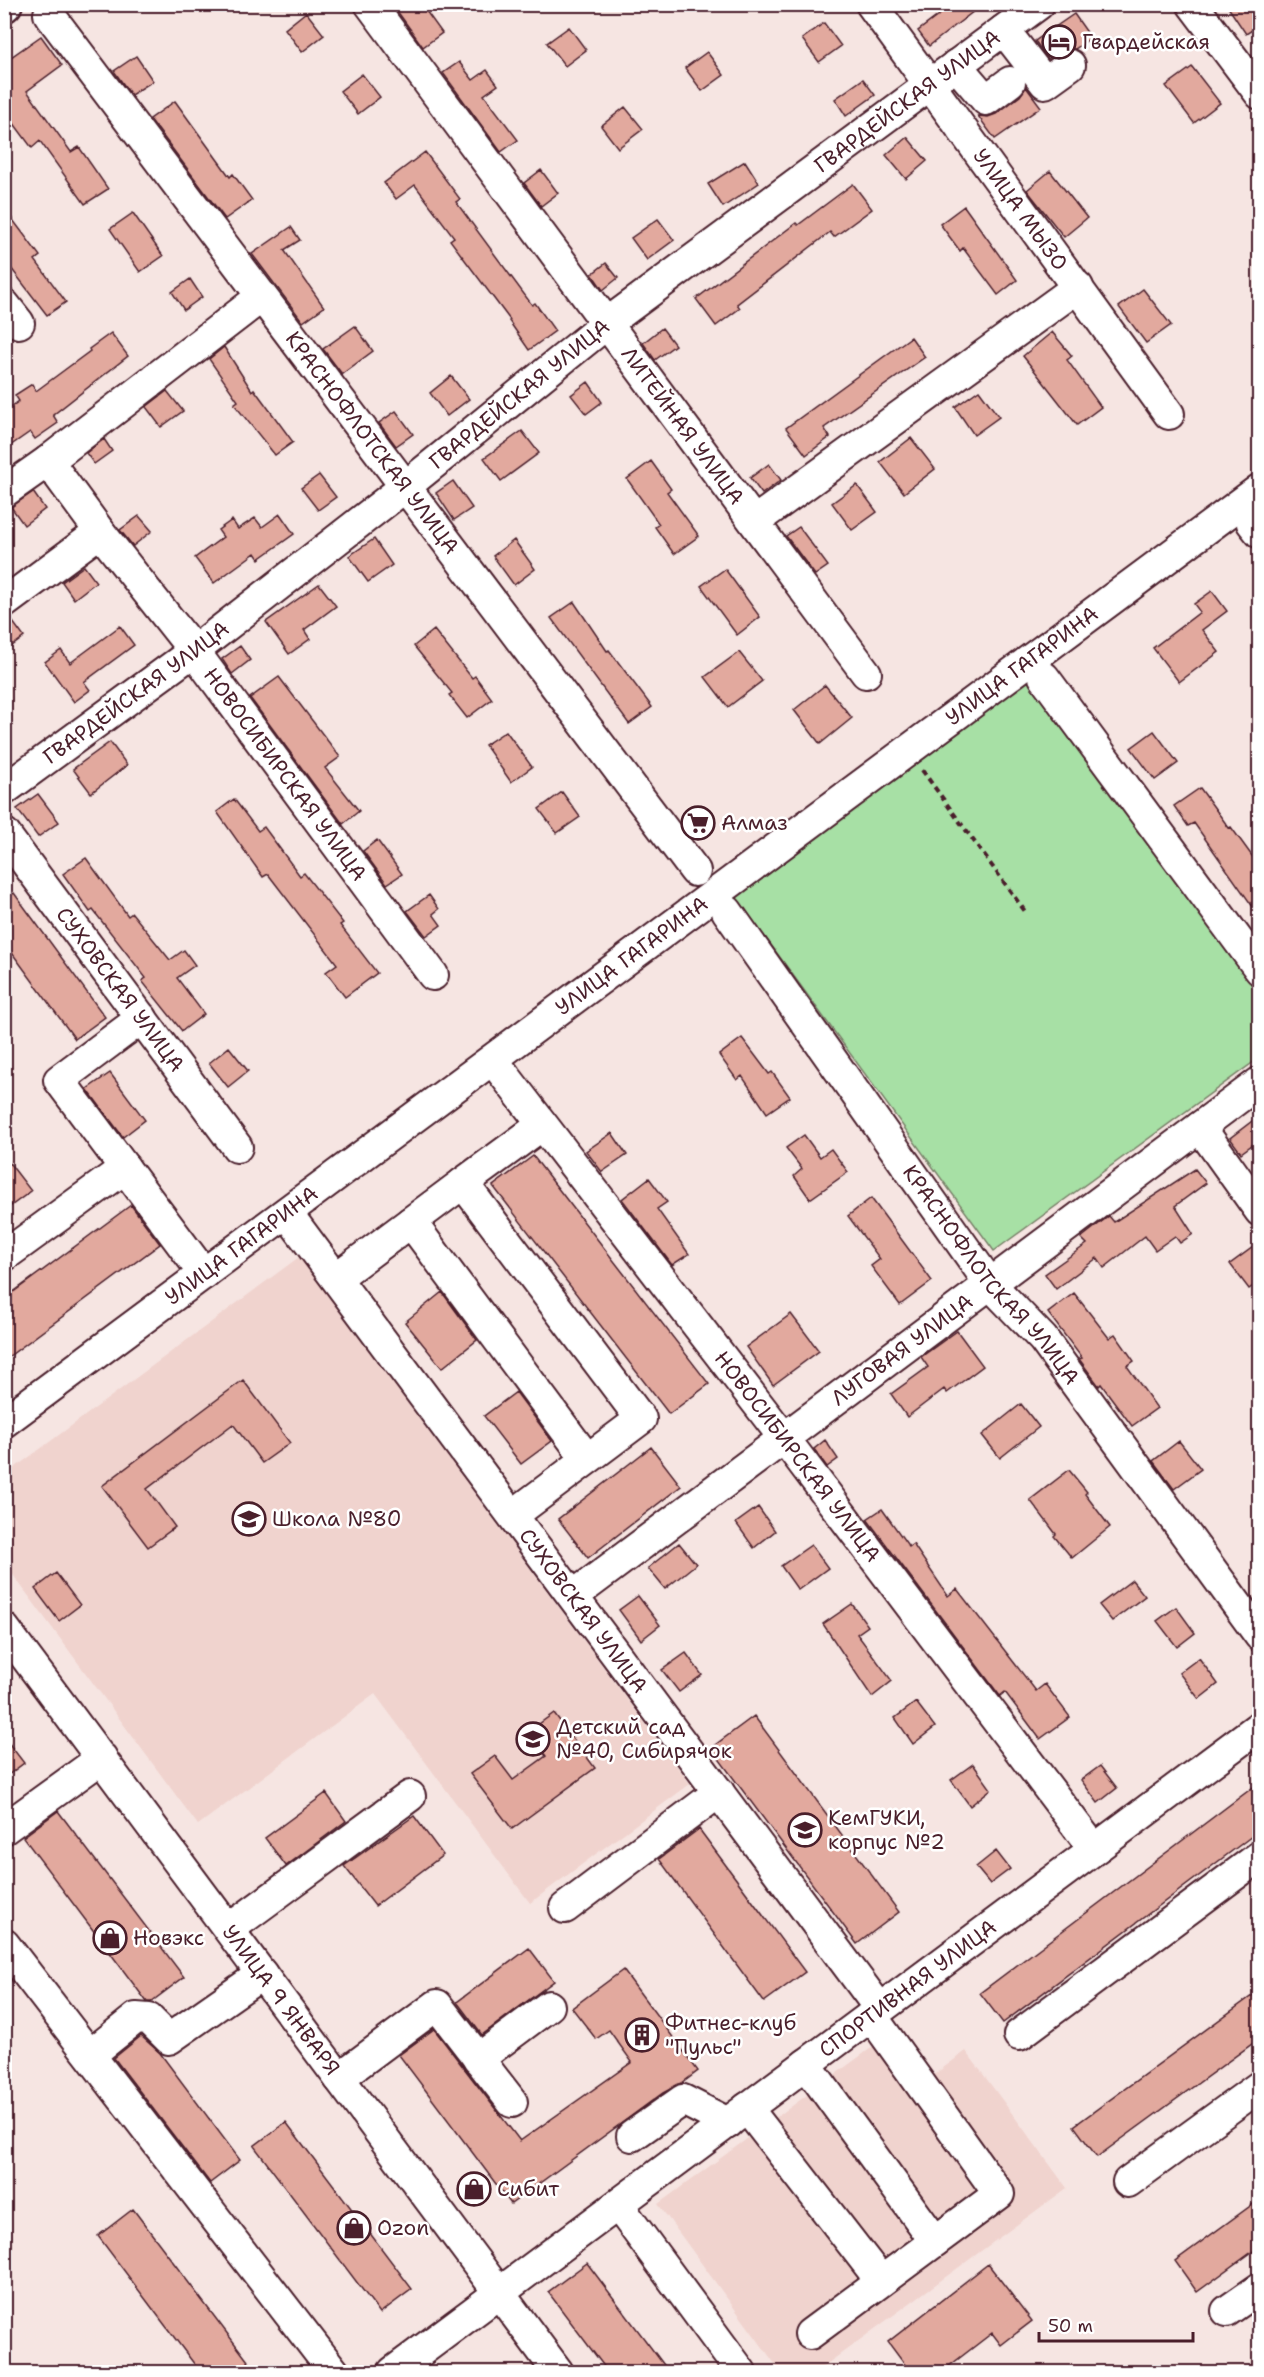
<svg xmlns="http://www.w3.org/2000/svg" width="1264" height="2377" viewBox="0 0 1264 2377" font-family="'Shantell Sans',sans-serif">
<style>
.built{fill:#f0d3ce}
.green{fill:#a7e0a5;stroke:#788068;stroke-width:1.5}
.building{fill:#e2a99e;stroke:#4a1f2b;stroke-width:1.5}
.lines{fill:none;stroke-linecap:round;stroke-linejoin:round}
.minor-casing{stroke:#4a1f2b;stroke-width:34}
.major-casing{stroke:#4a1f2b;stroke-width:38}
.path{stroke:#4a1f2b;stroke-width:4;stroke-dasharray:6 4.5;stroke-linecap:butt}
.minor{stroke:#fff;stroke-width:30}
.major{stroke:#fff;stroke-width:33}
.labels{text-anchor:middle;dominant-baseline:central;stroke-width:5;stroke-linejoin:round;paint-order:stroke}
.poi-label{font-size:21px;fill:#4a1f2b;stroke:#fff;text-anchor:start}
.street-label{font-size:21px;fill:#4a1f2b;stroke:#fff}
</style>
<rect width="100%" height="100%" fill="#f6e5e2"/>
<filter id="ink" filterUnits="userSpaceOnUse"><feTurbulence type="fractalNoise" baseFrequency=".0167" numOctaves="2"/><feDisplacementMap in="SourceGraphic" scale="12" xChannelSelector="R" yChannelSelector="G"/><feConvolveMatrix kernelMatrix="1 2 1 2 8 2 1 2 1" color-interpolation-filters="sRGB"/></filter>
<g filter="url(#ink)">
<path class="built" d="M299,1257L690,1784L530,1903L375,1694L198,1825L5,1564V1475Z
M889,2035L924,2082L966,2051L1067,2188L816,2372H781L658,2204Z"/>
<path class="green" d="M1027,675L1259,995V1058L994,1251L731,890Z"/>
<path class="building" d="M392,4H421L442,33L423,47Z
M938,4H983L929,46L918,31L943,12Z
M1226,4H1260V25L1246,34Z
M306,12L324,35L302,52L285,29Z
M1074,14L1091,38L1075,49L1068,48L1060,51L1048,59L1035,41Z
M824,23L841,46L819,62L802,39Z
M569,27L586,50L565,66L547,43Z
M41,36L62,65L27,91L71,152L79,147L108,189L85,204L40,141L32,148L4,110V62Z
M707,52L724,75L702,91L685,68Z
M136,56L153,81L131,95L114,71Z
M459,62L473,80L487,70L498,85L484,95L518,140L501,152L443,73Z
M1192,67L1220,103L1194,123L1166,86Z
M362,74L380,97L358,114L340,91Z
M863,79L875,95L846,116L835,99Z
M1026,87L1041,107L995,139L978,116L988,117L996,114L1020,96Z
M175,101L230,177L233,174L252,200L225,219L150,119Z
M625,107L643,129L618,148L601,126Z
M907,137L927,161L906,179L886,155Z
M425,152L460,199L456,202L532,305L535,303L555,331L529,350L509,321L510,320L450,240L454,237L415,185L396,199L384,183Z
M745,161L759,183L723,207L708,184Z
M541,170L558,193L541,206L524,183Z
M1050,171L1087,218L1064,237L1027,190Z
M853,184L872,209L834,237L830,232L737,304L740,308L716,326L696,299L796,223L798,225Z
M964,206L1017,280L998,295L963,248L960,251L940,224Z
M4,208L40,256L35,260L66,302L47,315L4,259Z
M133,213L163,256L140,272L110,229Z
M658,219L674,240L647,260L631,238Z
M291,227L300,240L284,250L324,307L303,322L252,254Z
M606,263L618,278L603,290L592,274Z
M190,279L202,297L184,310L172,292Z
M1143,289L1171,325L1146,343L1119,307Z
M355,326L373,351L342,374L323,349Z
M662,328L675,345L655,360L643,343Z
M1052,332L1072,356L1067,360L1101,407L1077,425L1023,356Z
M111,333L128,356L53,415L58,423L35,439L30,432L4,450V412L19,401L15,395L32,384L36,391L90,351L89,349Z
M911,337L925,357L824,428L830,437L806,455L786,428Z
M224,347L252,391L254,389L293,442L275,455L234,404L238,401L209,359Z
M451,376L469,399L447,416L430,393Z
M588,382L602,402L586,414L571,395Z
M979,390L999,417L974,435L955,407Z
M167,391L183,411L161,427L146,407Z
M396,411L413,434L396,446L379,423Z
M522,431L539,453L501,481L484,458Z
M911,438L935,469L904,493L880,462Z
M104,439L112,451L94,464L86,453Z
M651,461L671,489L667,492L699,536L674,554L655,527L659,524L627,479Z
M769,464L781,480L762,494L750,478Z
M319,475L336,497L318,510L301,488Z
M453,481L472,508L454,520L436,493Z
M857,485L877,512L852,530L832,503Z
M33,492L45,509L24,525L11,507Z
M280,514L294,534L259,559L255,553L214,583L195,558L223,537L218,530L232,520L238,529L255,518L262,527Z
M139,516L152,531L133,546L120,530Z
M799,527L828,566L815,575L786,536Z
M374,539L392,565L368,582L349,556Z
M514,540L535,569L514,585L493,556Z
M84,566L96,582L74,599L62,582Z
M725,569L760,617L737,635L701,586Z
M319,584L336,606L304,630L310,639L289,654L266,622Z
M1212,591L1227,611L1202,630L1219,652L1179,682L1153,648L1200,612L1194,604Z
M574,602L607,651L609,650L652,707L629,724L551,618Z
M10,618L24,637L4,652V620Z
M120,626L134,645L84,682L90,690L74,702L45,662L61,650L70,663Z
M434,630L472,678L475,676L492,699L467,718L449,695L452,693L414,646Z
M240,646L250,660L232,674L222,659Z
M739,652L762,681L728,707L705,677Z
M279,677L340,757L325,768L359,811L343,824L250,698Z
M825,685L852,718L820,744L794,710Z
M506,731L532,767L511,782L485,745Z
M1154,731L1178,763L1155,780L1131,748Z
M110,742L127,765L91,793L73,769Z
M1200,788L1229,828L1231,827L1260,867V917L1194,823L1188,826L1174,806Z
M562,792L580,817L557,833L539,809Z
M38,794L59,822L38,837L17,809Z
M234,799L258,831L264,827L300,876L304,873L343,923L340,925L377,973L345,997L326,972L337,964L268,874L263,877L217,812Z
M377,840L402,874L387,884L363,851Z
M86,858L128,916L132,913L170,960L184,950L195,965L177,978L204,1014L182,1031L142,981L146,978L93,910L90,912L63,874Z
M14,893L105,1017L75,1039L4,942V900Z
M429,895L439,909L433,914L441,925L426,936L407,911Z
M742,1038L769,1074L772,1072L790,1097L767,1113L742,1076L737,1080L719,1055Z
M229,1047L248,1071L228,1087L209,1063Z
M110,1073L145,1120L123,1137L87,1089Z
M1260,1115V1139L1241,1153L1230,1138Z
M612,1133L627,1155L602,1172L586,1151Z
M804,1135L820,1157L831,1149L848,1172L810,1199L794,1176L802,1169L786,1148Z
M4,1156L31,1191L4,1211Z
M533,1156L709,1384L669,1414L493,1186Z
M1195,1169L1206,1183L1175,1206L1193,1234L1180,1243L1175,1236L1155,1250L1145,1236L1104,1268L1097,1258L1056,1289L1045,1274L1087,1244L1081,1238L1109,1216L1114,1222Z
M649,1178L667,1202L657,1209L689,1254L672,1265L622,1199Z
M871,1198L932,1281L900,1305L871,1266L880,1259L848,1216Z
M131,1205L160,1244L4,1360V1299Z
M1260,1242V1281L1249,1289L1230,1264Z
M442,1292L477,1340L442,1368L405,1322Z
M1074,1293L1109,1338L1115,1334L1134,1361L1127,1366L1157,1408L1132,1426L1101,1384L1099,1386L1079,1359L1082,1358L1048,1313Z
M791,1314L819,1351L773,1385L746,1347Z
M957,1331L983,1366L947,1393L944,1389L907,1417L891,1394L928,1367L921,1357Z
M243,1380L290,1443L262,1463L233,1424L147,1489L175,1527L148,1547L102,1486Z
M516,1392L552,1441L521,1464L484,1416Z
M1021,1404L1039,1427L1000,1458L982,1435Z
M825,1440L838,1459L827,1467L814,1449Z
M1179,1441L1201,1469L1174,1489L1153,1461Z
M651,1447L681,1486L588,1558L558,1519Z
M1069,1470L1087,1492L1085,1494L1110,1527L1072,1558L1054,1536L1056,1534L1030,1500Z
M758,1507L775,1531L754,1548L736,1523Z
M882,1509L909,1547L913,1544L948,1596L957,1589L1036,1691L1045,1684L1070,1717L1040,1739L1005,1692L1000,1696L867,1519Z
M679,1543L696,1564L665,1589L648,1568Z
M811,1545L828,1568L798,1590L781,1566Z
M56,1573L80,1605L59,1621L35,1589Z
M1132,1580L1145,1596L1112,1621L1099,1605Z
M638,1596L660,1625L641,1640L619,1610Z
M852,1604L868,1626L857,1634L892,1681L872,1697L823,1624Z
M1176,1607L1195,1633L1177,1647L1157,1621Z
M686,1653L702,1675L679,1692L662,1670Z
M1199,1658L1218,1684L1199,1699L1179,1673Z
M916,1702L935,1727L913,1744L895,1718Z
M554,1713L595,1768L512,1829L470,1774L495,1756L513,1780L546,1756L528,1732Z
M754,1716L899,1912L857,1944L711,1748Z
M4,1737L24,1763L4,1778Z
M973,1764L991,1789L970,1806L951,1780Z
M1100,1766L1117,1788L1098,1803L1081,1780Z
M1260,1782V1830L1003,2023L980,1993Z
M326,1793L346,1821L286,1866L265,1838Z
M58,1811L184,1977L151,2002H147L23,1837Z
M414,1816L443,1855L375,1906L344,1866Z
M699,1829L805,1972L764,2002L659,1859Z
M996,1851L1010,1869L990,1884L976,1867Z
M529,1948L554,1981L482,2035L457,2002Z
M623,1970L698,2071L682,2083L663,2093L511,2204L399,2055L434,2029L520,2141L632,2062L609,2030L596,2039L572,2008Z
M1260,1990V2038L1097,2157L1074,2126Z
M141,2036L160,2053L240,2160L210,2183L114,2058Z
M286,2122L412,2289L380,2313L254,2146Z
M1260,2199V2246L1197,2292L1175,2261Z
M133,2209L257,2373H201L98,2236Z
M587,2263L670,2373H609L548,2292Z
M988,2264L1032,2321L1001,2345L992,2333L940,2373H911L888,2342Z"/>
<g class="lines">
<g class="minor-casing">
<g id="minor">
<path id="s1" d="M370,4L866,673"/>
<path id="s2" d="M871,4L1169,414"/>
<path d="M1192,4L1260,94"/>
<path id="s3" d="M49,14L695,871"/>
<path d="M1004,30L1045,83L1070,65"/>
<path d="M956,65L986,100L1010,82"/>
<path d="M4,304L19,323"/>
<path id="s4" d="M48,461L100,532L194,651L433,975"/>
<path d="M4,492L48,461L261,297"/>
<path d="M755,521L1078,287"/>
<path d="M1252,523L1260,533"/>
<path d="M4,603L100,532"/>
<path d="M1044,677L1260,970"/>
<path id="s5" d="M4,790L194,651L406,486L606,324L1039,4"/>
<path id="s6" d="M4,833L237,1147"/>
<path id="s7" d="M727,911L990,1284L1043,1339L1260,1636"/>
<path d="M142,1018L59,1080L204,1274"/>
<path id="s8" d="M499,1068L784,1438L1094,1849"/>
<path d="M1200,1127L1260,1211"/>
<path d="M463,1183L542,1125"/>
<path id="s9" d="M287,1213L880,2009"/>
<path d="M411,1222L587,1459"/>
<path d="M4,1256L125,1168"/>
<path d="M336,1278L463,1183L641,1419L513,1515"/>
<path id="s10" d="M4,1422L1260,489"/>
<path id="s11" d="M573,1596L1260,1082"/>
<path id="s12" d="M4,1628L558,2372"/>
<path d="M4,1829L102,1758"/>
<path d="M565,1908L719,1792"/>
<path d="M229,1929L410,1796"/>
<path d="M4,1944L334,2372"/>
<path d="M1019,2035L1260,1856"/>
<path d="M91,2054L136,2018L149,2019L169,2039L262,1974"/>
<path d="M478,2059L549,2006"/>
<path d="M806,2064L935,2241"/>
<path d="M339,2078L437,2005L512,2102"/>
<path d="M747,2108L881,2281"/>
<path d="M632,2136L683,2100L728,2123"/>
<path d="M1128,2182L1260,2086"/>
<path d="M618,2205L741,2372"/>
<path d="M1227,2311L1260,2288"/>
<path d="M810,2334L999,2194L871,2015"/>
<path id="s13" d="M393,2372L1260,1726"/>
</g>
</g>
<g class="major-casing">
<path id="major" d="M4,5L5,4"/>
</g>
<path class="path" d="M922,770L1027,914"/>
<use href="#minor" class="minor"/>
<use href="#major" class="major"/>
</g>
</g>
<defs>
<g id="hotel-ring" transform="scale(1.725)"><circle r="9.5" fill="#fff" stroke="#4a1f2b" stroke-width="1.5"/><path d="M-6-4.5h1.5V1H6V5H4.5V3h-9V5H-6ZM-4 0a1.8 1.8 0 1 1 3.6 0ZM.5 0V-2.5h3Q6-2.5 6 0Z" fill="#4a1f2b"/></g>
<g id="supermarket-ring" transform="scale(1.725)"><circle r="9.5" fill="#fff" stroke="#4a1f2b" stroke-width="1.5"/><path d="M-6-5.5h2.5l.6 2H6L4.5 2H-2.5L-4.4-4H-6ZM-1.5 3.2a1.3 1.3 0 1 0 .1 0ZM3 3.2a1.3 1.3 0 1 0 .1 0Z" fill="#4a1f2b"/></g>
<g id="school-ring" transform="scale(1.725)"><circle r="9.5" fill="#fff" stroke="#4a1f2b" stroke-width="1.5"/><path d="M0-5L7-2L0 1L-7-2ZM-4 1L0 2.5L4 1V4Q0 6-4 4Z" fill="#4a1f2b"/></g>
<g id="university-ring" transform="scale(1.725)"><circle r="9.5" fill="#fff" stroke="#4a1f2b" stroke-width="1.5"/><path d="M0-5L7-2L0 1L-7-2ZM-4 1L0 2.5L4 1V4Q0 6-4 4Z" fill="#4a1f2b"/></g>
<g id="shop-ring" transform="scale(1.725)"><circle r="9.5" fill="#fff" stroke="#4a1f2b" stroke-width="1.5"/><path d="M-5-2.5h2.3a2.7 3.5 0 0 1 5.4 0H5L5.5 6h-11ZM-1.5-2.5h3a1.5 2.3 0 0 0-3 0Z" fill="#4a1f2b"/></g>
<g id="building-ring" transform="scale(1.725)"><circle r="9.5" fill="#fff" stroke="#4a1f2b" stroke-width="1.5"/><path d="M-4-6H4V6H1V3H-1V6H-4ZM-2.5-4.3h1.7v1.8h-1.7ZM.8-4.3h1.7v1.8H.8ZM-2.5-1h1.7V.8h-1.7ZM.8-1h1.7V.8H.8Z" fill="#4a1f2b"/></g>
</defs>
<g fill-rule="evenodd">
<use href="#hotel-ring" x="1059" y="42"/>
<use href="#supermarket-ring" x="698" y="823"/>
<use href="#school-ring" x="249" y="1519"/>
<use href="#school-ring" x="533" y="1739"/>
<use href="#university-ring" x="805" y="1830"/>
<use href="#shop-ring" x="110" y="1938"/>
<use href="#building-ring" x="642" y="2035"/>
<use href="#shop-ring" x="474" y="2189"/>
<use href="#shop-ring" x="354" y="2228"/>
</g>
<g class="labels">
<g class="poi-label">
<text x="1082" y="42">Гвардейская</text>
<text x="721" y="823">Алмаз</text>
<text x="272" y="1519">Школа №80</text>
<text x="556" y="1727">Детский сад<tspan x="556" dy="24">№40, Сибирячок</tspan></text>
<text x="828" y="1818">КемГУКИ,<tspan x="828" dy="24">корпус №2</tspan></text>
<text x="133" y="1938">Новэкс</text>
<text x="665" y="2023">Фитнес-клуб<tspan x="665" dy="24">"Пульс"</tspan></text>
<text x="497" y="2189">Сибит</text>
<text x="377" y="2228">Ozon</text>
</g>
<g class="street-label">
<text stroke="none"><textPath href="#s5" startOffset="1136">ГВАРДЕЙСКАЯ УЛИЦА</textPath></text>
<text stroke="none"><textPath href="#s2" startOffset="254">УЛИЦА МЫЗО</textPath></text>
<text stroke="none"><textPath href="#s5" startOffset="650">ГВАРДЕЙСКАЯ УЛИЦА</textPath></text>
<text stroke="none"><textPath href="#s1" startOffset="525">ЛИТЕЙНАЯ УЛИЦА</textPath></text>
<text stroke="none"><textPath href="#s3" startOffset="537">КРАСНОФЛОТСКАЯ УЛИЦА</textPath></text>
<text stroke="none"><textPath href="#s10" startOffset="1268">УЛИЦА ГАГАРИНА</textPath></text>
<text stroke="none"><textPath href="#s5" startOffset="164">ГВАРДЕЙСКАЯ УЛИЦА</textPath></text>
<text stroke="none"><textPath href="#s4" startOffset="393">НОВОСИБИРСКАЯ УЛИЦА</textPath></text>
<text stroke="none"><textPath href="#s10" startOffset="782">УЛИЦА ГАГАРИНА</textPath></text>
<text stroke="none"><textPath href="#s6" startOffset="195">СУХОВСКАЯ УЛИЦА</textPath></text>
<text stroke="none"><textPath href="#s10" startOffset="296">УЛИЦА ГАГАРИНА</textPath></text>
<text stroke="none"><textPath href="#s7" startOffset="450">КРАСНОФЛОТСКАЯ УЛИЦА</textPath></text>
<text stroke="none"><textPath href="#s11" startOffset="411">ЛУГОВАЯ УЛИЦА</textPath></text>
<text stroke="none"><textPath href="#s8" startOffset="490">НОВОСИБИРСКАЯ УЛИЦА</textPath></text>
<text stroke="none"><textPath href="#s9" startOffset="496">СУХОВСКАЯ УЛИЦА</textPath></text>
<text stroke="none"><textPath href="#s13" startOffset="642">СПОРТИВНАЯ УЛИЦА</textPath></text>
<text stroke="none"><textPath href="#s12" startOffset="464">УЛИЦА 9 ЯНВАРЯ</textPath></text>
</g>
</g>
<rect width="1264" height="2377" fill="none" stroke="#fff" stroke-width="24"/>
<rect x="12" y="12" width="1240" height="2353" fill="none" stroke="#4a1f2b" stroke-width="2" filter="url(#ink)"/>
<path d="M1039 2332v9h154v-9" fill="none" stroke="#4a1f2b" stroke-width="3"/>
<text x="1048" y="2332" font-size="18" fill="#4a1f2b" stroke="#ffffff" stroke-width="4.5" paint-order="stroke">50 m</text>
</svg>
